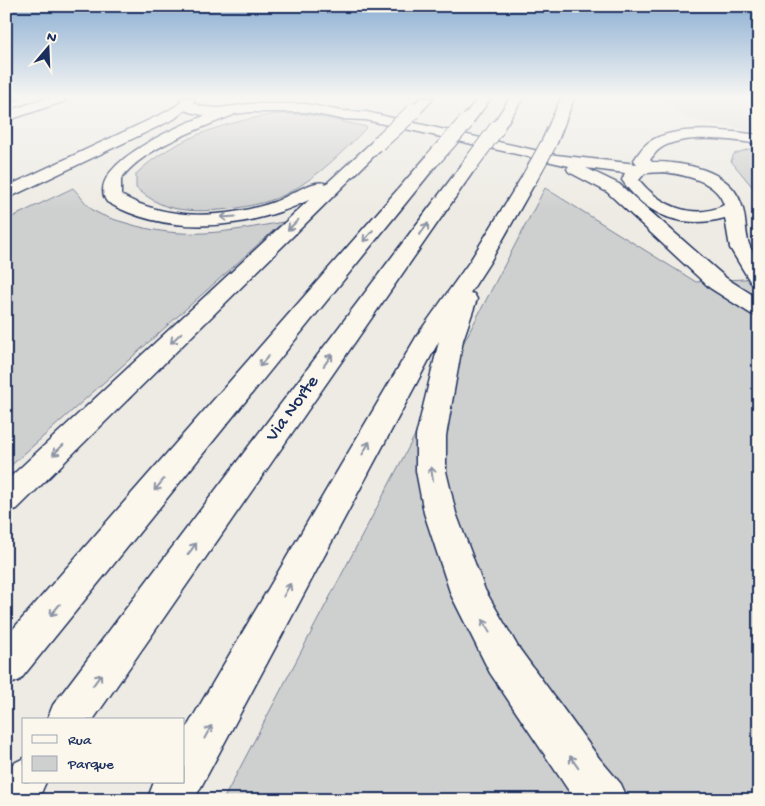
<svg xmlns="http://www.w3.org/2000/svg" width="765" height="806" viewBox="0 0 765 806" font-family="'Gochi Hand',sans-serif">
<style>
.built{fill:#deddda}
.green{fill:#cecfcf;stroke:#747f96}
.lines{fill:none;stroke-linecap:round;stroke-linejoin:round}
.secondary-casing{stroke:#1b2f5e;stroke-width:3}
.highway-casing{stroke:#1b2f5e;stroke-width:3}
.secondary{fill:#fbf7ec;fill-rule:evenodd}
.highway{fill:#fbf7ec;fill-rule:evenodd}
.rail-casing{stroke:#1b2f5e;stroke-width:3}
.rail{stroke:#fbf7ec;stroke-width:2;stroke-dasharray:6;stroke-linecap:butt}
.highway-bridge-casing{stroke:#1b2f5e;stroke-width:17;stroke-linecap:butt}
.highway-bridge{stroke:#fbf7ec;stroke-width:15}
.oneway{stroke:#8b93a5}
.labels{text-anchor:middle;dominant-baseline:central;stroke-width:5;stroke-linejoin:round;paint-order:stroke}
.street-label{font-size:19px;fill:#1b2f5e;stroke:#fbf7ec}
</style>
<rect width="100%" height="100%" fill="#eeebe4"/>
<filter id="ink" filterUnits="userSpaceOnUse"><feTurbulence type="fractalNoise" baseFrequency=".02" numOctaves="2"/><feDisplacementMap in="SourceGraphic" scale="10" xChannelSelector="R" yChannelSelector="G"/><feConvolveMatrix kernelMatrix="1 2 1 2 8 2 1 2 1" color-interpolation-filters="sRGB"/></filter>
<g filter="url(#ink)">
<path class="built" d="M658,98H759V132L687,119Z"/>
<path class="green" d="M276,114H307L367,127C343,152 319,176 288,193C261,208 199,216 169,207C157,204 146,196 136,188V174C173,138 226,122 276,114Z
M749,149H759V195L731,161L734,154Z
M73,188C80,195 86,205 94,211C104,217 116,220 126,223C184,241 226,232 283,222L6,470V220Z
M545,188L696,282L759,278V800H223Z"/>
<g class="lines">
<g class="secondary-casing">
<path id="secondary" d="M46,98H66L65,101L6,121V112Z
M182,98H195L193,103L204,107L219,108L250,104H306L341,111L366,112L556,155L637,164L634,160C638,154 643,146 649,142C676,124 728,131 759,135V144C732,140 685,133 661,148C656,151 653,156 650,160L652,162C683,162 729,169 741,203C746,215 745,228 748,241C750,249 755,254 758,261C761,267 759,278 759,284L751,283L730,248L725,218C683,229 647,217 622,180L625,173L586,168L619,184L726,278L759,299V316L751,314L710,288L607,192L569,172L567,169L569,166L366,120L341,119L306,112H250L211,117L190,112L183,109L179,104ZM664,172C686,175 717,181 724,205C693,221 659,205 639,180L645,173Z"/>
</g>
<g class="highway-casing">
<path id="highway" d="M420,98H434L419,114H409L407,111Z
M478,98H491L471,125H461L459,122Z
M510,98H523L502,131H492L490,128Z
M561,98H574L557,143L554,146H544L541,143Z
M186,100L193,104L174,119L6,199V187L164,113Z
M228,108L233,109L235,112L233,115C199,129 143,148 121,179V195C167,221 226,219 274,202C288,197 316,177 326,184L374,140H384L387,143L17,509L6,512V481L309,200C247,230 167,237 107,202C80,163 201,115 228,108Z
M433,154L439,156L441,159L439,162L20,680L6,686V637L427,156Z
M469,161L475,163L477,166L93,720H47L53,705L463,163Z
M529,174L535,175L537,179L490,262L470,293L474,294L477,299L463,340L446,436V471L456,513L485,590L518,647L599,758L621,784L628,800H575L490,673L451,595L424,513L416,471V436L439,341L194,800H147L154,782H184V732L418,334L470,261L523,175Z
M24,758V782H46L38,800H6V767Z"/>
</g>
<use href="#secondary" class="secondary"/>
<use href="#highway" class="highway"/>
<g class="rail-casing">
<path id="rail" d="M6,103L19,98"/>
</g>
<use href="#rail" class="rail"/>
<g class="highway-bridge-casing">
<path id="highway-bridge" d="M379,143L414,111
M433,159L466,122
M469,166L497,128
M529,179L549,143"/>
</g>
<use href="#highway-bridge" class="highway-bridge"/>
</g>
<defs><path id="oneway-shaft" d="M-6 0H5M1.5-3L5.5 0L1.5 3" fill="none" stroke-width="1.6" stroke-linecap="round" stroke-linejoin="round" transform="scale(1.25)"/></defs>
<g class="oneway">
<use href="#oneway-shaft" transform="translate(228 217) rotate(176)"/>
<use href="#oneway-shaft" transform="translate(293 225) rotate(136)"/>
<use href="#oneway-shaft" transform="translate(424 229) rotate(-54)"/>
<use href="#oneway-shaft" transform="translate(368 236) rotate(130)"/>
<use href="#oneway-shaft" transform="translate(176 338) rotate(136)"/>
<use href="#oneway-shaft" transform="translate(328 360) rotate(-54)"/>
<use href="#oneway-shaft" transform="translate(264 361) rotate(130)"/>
<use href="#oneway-shaft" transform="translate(366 448) rotate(-61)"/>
<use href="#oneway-shaft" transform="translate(58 450) rotate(136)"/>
<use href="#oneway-shaft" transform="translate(432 474) rotate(-98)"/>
<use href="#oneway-shaft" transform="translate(159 485) rotate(130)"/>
<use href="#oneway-shaft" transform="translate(192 549) rotate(-54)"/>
<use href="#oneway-shaft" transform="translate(287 590) rotate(-61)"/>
<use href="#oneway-shaft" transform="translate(55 610) rotate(130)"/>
<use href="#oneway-shaft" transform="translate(486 626) rotate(-119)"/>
<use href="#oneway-shaft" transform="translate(97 680) rotate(-54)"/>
<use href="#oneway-shaft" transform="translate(208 732) rotate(-61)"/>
<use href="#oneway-shaft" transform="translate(574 762) rotate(-125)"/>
</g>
</g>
<linearGradient id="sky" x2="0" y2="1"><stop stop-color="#8cafd3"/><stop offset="0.46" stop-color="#f7f6f3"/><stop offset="1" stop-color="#f7f6f3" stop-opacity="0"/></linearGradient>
<rect width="765" height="211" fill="url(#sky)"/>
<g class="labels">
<g class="street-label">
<text transform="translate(293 409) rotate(-54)">Via Norte</text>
</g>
</g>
<rect width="765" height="806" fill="none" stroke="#fbf7ec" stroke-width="25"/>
<rect x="12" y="12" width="740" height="781" fill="none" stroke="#1b2f5e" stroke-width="2" filter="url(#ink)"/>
<rect x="22" y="718" width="162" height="65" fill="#fbf7ec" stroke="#a1a7b3"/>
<rect x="32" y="735" width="25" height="8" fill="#fbf7ec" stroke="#a1a7b3"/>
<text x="68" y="744" font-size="15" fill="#1b2f5e">Rua</text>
<rect x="32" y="756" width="25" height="15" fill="#cecfcf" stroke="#a1a7b3"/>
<text x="68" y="768" font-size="15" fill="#1b2f5e">Parque</text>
<g transform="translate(48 48) rotate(19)" stroke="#fbf7ec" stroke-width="4" paint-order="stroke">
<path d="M0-4L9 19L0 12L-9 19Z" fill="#1b2f5e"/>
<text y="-8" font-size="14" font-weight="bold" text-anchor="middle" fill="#1b2f5e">N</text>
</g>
</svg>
